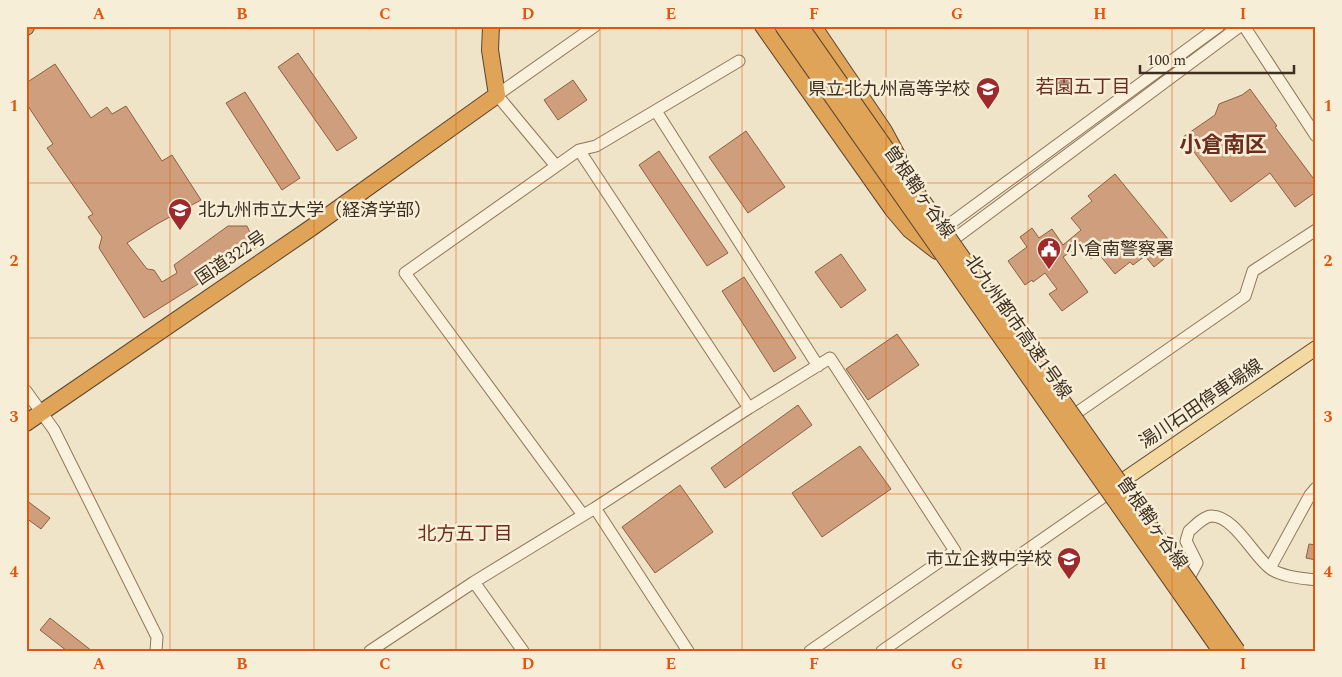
<svg xmlns="http://www.w3.org/2000/svg" width="1342" height="677" viewBox="0 0 1342 677" font-family="Spectral,'Noto Sans JP',serif">
<style>
.building{fill:#cf9f7d;stroke:#8d5f41}
.lines{fill:none;stroke-linecap:round;stroke-linejoin:round}
.minor-casing{stroke:#8d765c;stroke-width:13}
.major-casing{stroke:#5b4430;stroke-width:16}
.highway-casing{stroke:#5b4430;stroke-width:18}
.minor{stroke:#faf1dc;stroke-width:11}
.major{stroke:#f3d9a0;stroke-width:14}
.highway{stroke:#e0a458;stroke-width:16}
.highway-bridge-casing{stroke:#5b4430;stroke-width:18;stroke-linecap:butt}
.highway-bridge{stroke:#e0a458;stroke-width:16}
.grid{fill:none;stroke:#df570d;stroke-width:1;stroke-opacity:0.55}
.labels{text-anchor:middle;dominant-baseline:central;stroke-width:5;stroke-linejoin:round;paint-order:stroke}
.poi-label{font-size:18px;fill:#3d2e20;stroke:#f7eed8;text-anchor:end}
.street-label{font-size:18px;fill:#3d2e20;stroke:#f7eed8}
.neighbourhood-label{font-size:19px;fill:#6b2e1e;stroke:#f7eed8}
.district-label{font-size:22px;font-weight:bold;fill:#6b2e1e;stroke:#f7eed8}
.neatline{fill:none;stroke:#df570d;stroke-width:2}
.grid-label{font-size:16px;text-anchor:middle;font-weight:bold;fill:#df570d}
</style>
<rect width="100%" height="100%" fill="#f0e4c8"/>
<path class="building" d="M298,53L357,138L337,151L278,67Z
M55,64L91,118L107,107L112,114L126,106L162,161L172,155L201,200L157,224L127,243L147,269L154,270L162,282L177,273L174,265L228,226H247L257,247L144,318L99,248L102,237L88,217L93,214L47,148L53,144L26,103V83Z
M573,80L587,100L558,120L544,100Z
M1250,89L1277,126L1275,127L1316,182V192L1295,207L1270,173L1231,202L1183,137L1215,115L1219,104L1242,95Z
M245,92L300,178L282,190L226,103Z
M746,131L785,187L748,213L709,157Z
M659,151L728,253L707,266L639,165Z
M1115,174L1168,239L1157,248L1165,255L1164,259L1154,267L1145,256L1133,265L1130,262L1115,274L1098,253L1091,259L1080,246L1078,247L1063,257L1088,292L1062,311L1049,294L1057,289L1045,273L1033,282L1032,280L1025,285L1008,261L1027,247L1020,237L1032,228L1039,238L1052,229L1063,245L1081,230L1071,218L1092,201L1088,196Z
M841,254L866,290L841,308L815,272Z
M744,277L796,358L774,372L722,291Z
M897,334L919,365L868,400L846,369Z
M798,405L812,425L725,488L711,468Z
M860,446L891,489L822,537L792,493Z
M680,485L713,532L655,573L622,527Z
M26,500L50,518L41,529L26,518Z
M1309,544L1316,545V560L1306,558Z
M50,618L92,651H67L40,630Z"/>
<g class="lines">
<g class="minor-casing">
<path id="minor" d="M1244,26L1316,136
M656,111L818,366
M579,150L749,408
M556,166L497,95L595,26
M936,234L1219,26
M946,245L1240,26
M26,391L54,430L157,637L156,651
M1075,414L1245,296L1253,271L1316,230
M595,508L688,651
M583,515L405,273L579,150L596,146L739,61
M1270,568L1310,495L1316,488
M1190,576L1197,563L1186,541L1189,531C1195,526 1203,517 1211,516C1234,515 1254,557 1271,569C1283,577 1301,578 1316,580
M474,582L523,651
M370,651L474,582L595,508L749,408L830,358L955,551L810,651
M882,651L1109,493"/>
</g>
<g class="major-casing">
<path id="major" d="M1113,489L1122,481L1316,348"/>
</g>
<g class="highway-casing">
<path id="highway" d="M763,26L893,210L910,230L937,251
M813,26L884,131L898,157
M26,27V26
M26,423L311,228L497,95L490,50L491,26"/>
</g>
<use href="#minor" class="minor"/>
<use href="#major" class="major"/>
<use href="#highway" class="highway"/>
<g class="highway-bridge-casing">
<path id="highway-bridge" d="M783,26L1221,651
M800,26L1237,651"/>
</g>
<use href="#highway-bridge" class="highway-bridge"/>
</g>
<path class="grid" d="M170,26V651M314,26V651M456,26V651M600,26V651M742,26V651M886,26V651M1028,26V651M1172,26V651M26,183H1316M26,338H1316M26,494H1316"/>
<defs>
<g id="school-pin" transform="scale(1.25)"><path d="M0 17L-7.5 6A9.5 9.5 0 1 1 7.5 6Z" fill="#9e2a2b" stroke="#f7eed8"/><path d="M0-5L7-2L0 1L-7-2ZM-4 1L0 2.5L4 1V4Q0 6-4 4Z" fill="#fff"/></g>
<g id="university-pin" transform="scale(1.25)"><path d="M0 17L-7.5 6A9.5 9.5 0 1 1 7.5 6Z" fill="#9e2a2b" stroke="#f7eed8"/><path d="M0-5L7-2L0 1L-7-2ZM-4 1L0 2.5L4 1V4Q0 6-4 4Z" fill="#fff"/></g>
<g id="civic-pin" transform="scale(1.25)"><path d="M0 17L-7.5 6A9.5 9.5 0 1 1 7.5 6Z" fill="#9e2a2b" stroke="#f7eed8"/><path d="M-.6-6.5H3V-4.5H.6V-3L4-1V1h2V6H-6V1h2V-1L-.6-3ZM-1.2 2.5V6h2.4V2.5Z" fill="#fff"/></g>
</defs>
<g fill-rule="evenodd">
<use href="#school-pin" x="988" y="89"/>
<use href="#university-pin" x="180" y="210"/>
<use href="#civic-pin" x="1049" y="249"/>
<use href="#school-pin" x="1069" y="559"/>
</g>
<g class="labels">
<g class="poi-label">
<text x="970" y="89">県立北九州高等学校</text>
<text x="198" y="210" text-anchor="start">北九州市立大学（経済学部）</text>
<text x="1066" y="249" text-anchor="start">小倉南警察署</text>
<text x="1052" y="559">市立企救中学校</text>
</g>
<g class="street-label">
<text transform="translate(919 192) rotate(55)">曽根鞘ヶ谷線</text>
<text transform="translate(231 258) rotate(-34)">国道322号</text>
<text transform="translate(1018 327) rotate(55)">北九州都市高速1号線</text>
<text transform="translate(1201 404) rotate(-34)">湯川石田停車場線</text>
<text transform="translate(1152 523) rotate(55)">曽根鞘ヶ谷線</text>
</g>
<g class="neighbourhood-label">
<text x="1083" y="87">若園五丁目</text>
<text x="465" y="534">北方五丁目</text>
</g>
<g class="district-label">
<text x="1223" y="145">小倉南区</text>
</g>
</g>
<rect width="1342" height="677" fill="none" stroke="#f7eed8" stroke-width="55"/>
<path d="M1140 65v8h154v-8" fill="none" stroke="#3d2e20" stroke-width="2.5"/>
<text x="1147" y="65" font-size="15" fill="#3d2e20" stroke="#f7eed8" stroke-width="4" paint-order="stroke">100 m</text>
<rect x="28" y="28" width="1286" height="622" class="neatline"/>
<g class="grid-label">
<text x="99" y="19">A</text>
<text x="242" y="19">B</text>
<text x="385" y="19">C</text>
<text x="528" y="19">D</text>
<text x="671" y="19">E</text>
<text x="814" y="19">F</text>
<text x="957" y="19">G</text>
<text x="1100" y="19">H</text>
<text x="1243" y="19">I</text>
<text x="14" y="111">1</text>
<text x="1328" y="111">1</text>
<text x="14" y="266">2</text>
<text x="1328" y="266">2</text>
<text x="14" y="422">3</text>
<text x="1328" y="422">3</text>
<text x="14" y="577">4</text>
<text x="1328" y="577">4</text>
<text x="99" y="669">A</text>
<text x="242" y="669">B</text>
<text x="385" y="669">C</text>
<text x="528" y="669">D</text>
<text x="671" y="669">E</text>
<text x="814" y="669">F</text>
<text x="957" y="669">G</text>
<text x="1100" y="669">H</text>
<text x="1243" y="669">I</text>
</g>
</svg>
